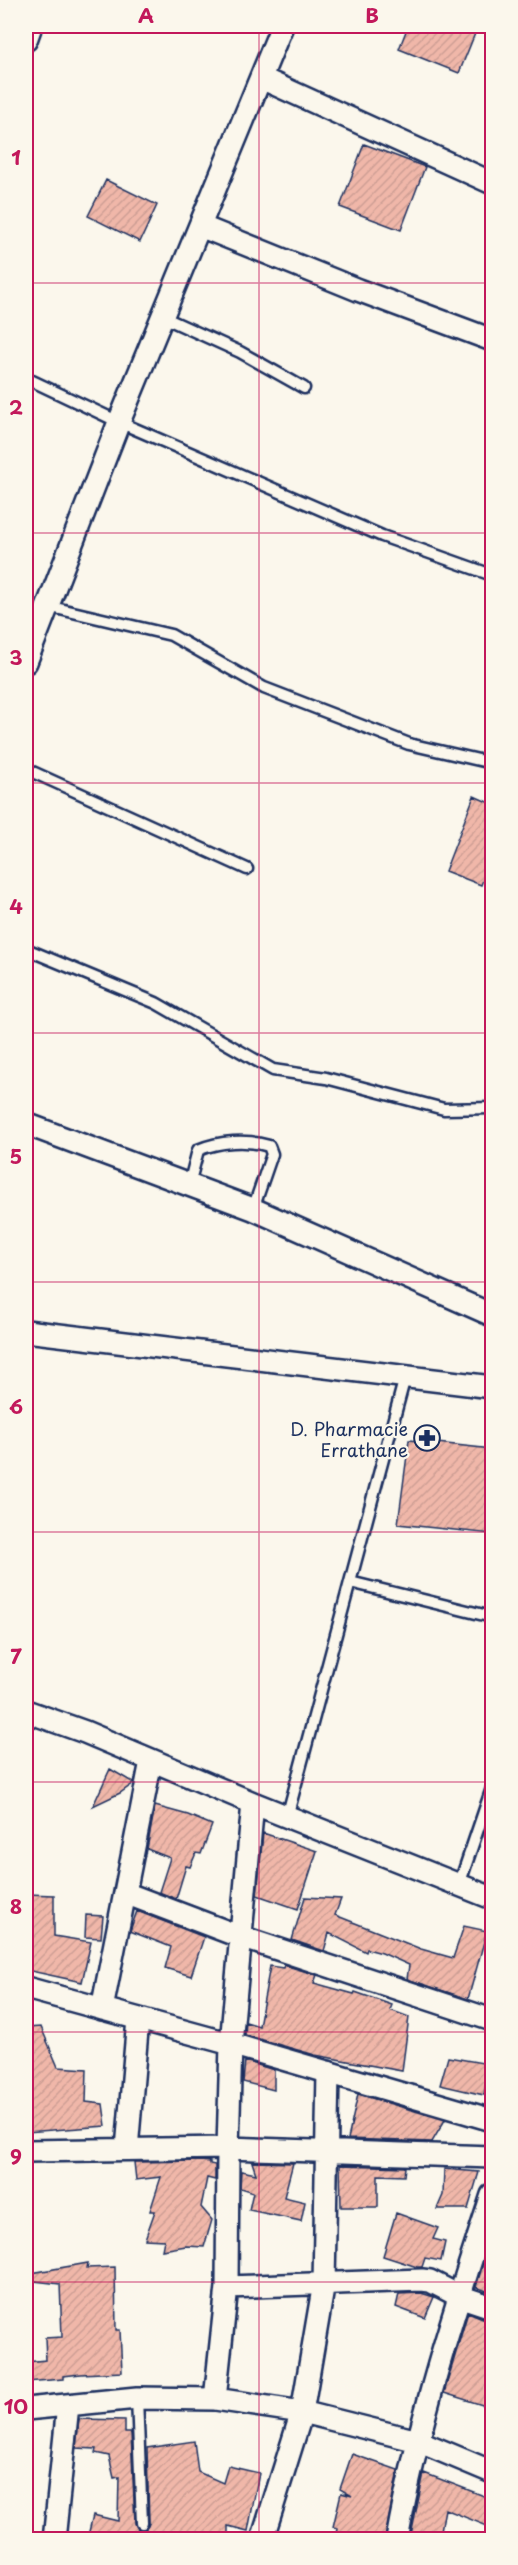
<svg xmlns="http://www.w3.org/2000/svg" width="518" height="2565" viewBox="0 0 518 2565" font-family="'Playpen Sans',sans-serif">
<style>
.building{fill:url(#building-hatch);stroke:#1b2f5e;stroke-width:1.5}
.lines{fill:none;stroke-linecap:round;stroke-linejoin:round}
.lane-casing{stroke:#1b2f5e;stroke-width:15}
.street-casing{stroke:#1b2f5e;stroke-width:26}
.lane{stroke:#fbf7ec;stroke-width:10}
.street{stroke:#fbf7ec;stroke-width:21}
.grid{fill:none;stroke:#c2185b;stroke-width:1.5;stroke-opacity:0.55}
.labels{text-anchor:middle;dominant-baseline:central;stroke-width:4.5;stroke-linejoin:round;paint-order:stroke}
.poi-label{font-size:18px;fill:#1b2f5e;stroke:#fbf7ec;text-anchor:end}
.neatline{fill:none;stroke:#c2185b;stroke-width:2}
.grid-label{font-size:20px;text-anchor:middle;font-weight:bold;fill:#c2185b}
</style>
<defs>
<pattern id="building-hatch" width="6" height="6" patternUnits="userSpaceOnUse" patternTransform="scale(1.5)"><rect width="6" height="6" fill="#f0b7a9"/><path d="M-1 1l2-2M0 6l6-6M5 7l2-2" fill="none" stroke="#cd9e94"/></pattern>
</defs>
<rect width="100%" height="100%" fill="#fbf7ec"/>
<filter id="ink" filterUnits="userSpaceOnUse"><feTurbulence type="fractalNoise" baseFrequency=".0167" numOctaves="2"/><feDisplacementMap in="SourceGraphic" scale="12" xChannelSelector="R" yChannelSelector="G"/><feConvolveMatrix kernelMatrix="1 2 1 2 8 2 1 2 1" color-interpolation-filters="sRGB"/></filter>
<g filter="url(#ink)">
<path class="building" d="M408,26H478L459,73L399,49Z
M364,144L425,167L401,230L340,207Z
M106,180L157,205L140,242L88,216Z
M474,796L492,804V857L481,885L445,871Z
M409,1440L492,1449V1534L398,1524Z
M110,1769L134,1783L120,1793L93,1806Z
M155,1806L188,1815L212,1825L201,1854L196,1853L190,1867L186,1866L176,1899L159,1892L170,1858L147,1849Z
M263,1833L317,1851L298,1909L257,1895Z
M26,1894L54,1895V1936L91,1942L82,1982L26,1970Z
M305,1897L341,1899L335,1915L421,1949L453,1958L464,1926L487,1931L468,1999L407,1979L409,1965L382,1953L367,1949L366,1952L329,1933L324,1951L292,1940Z
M137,1911L204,1937L191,1976L165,1968L171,1947L130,1931Z
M86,1915L103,1916L101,1938L85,1937Z
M284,1965L317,1975L314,1983L354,1994L355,1992L392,2005L390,2010L409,2017L402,2071L315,2055L245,2035L246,2022L259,2026L270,1966L283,1968Z
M41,2027L58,2067L87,2069L86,2102L103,2104L106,2126L26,2132V2028Z
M448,2057L489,2064L484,2095L440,2085Z
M245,2061L274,2070V2090L243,2082Z
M358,2094L445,2120L432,2142L348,2139Z
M201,2161L210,2162V2164L215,2165V2180L207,2178L201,2207L212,2220L204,2247L186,2246L162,2250L164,2240L145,2239L155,2211H150L161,2177L136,2180L134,2162Z
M252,2162L293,2163L284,2197L305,2202L301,2221L249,2210L253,2192L240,2188L241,2171L256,2174Z
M340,2165L405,2167L404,2176L378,2175V2207H341Z
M444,2169L479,2172L468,2209H437L443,2195Z
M396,2213L438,2228L433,2239L445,2242L441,2261L425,2258L422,2267H417L383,2256Z
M88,2263L87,2268L115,2267L116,2330H120L122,2372L81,2374L63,2376V2379L26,2382V2362L46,2360L45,2338L62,2337L60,2284L26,2280V2274Z
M483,2264L492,2266V2293L476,2287Z
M421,2293L434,2297L425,2318L396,2307L399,2294Z
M468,2312L490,2321L486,2334L492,2336V2408L444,2393Z
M79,2419L125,2420V2433H131L135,2523L138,2529L145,2530L149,2523L147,2448L194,2441L198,2472L223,2483L228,2466L259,2473L248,2531L228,2526V2540H183L141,2534L140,2540H87L93,2515L118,2521L119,2477L114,2478L109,2456L95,2453L96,2449L76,2448Z
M352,2454L398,2470L385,2540H335L337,2528L333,2527L341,2493L352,2496L340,2489Z
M424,2473L492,2499V2528L445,2509L440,2536H433L432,2540H410Z"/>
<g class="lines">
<g class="lane-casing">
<path id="lane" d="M163,317L240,352L304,388
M26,378L119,422L382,536L492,575
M47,606L171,635L264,688L409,744L492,763
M26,769L247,869
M26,949L156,1003L273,1070L326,1078L444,1109L492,1108
M189,1185L198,1150C219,1141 247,1139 269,1146L272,1154L253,1209
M350,1582L492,1617
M287,1817L405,1377
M459,1885L492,1788
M137,2398L142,2523"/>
</g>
<g class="street-casing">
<path id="street" d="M26,40L31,26
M261,78L492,183
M200,226L358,290L492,340
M26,662L119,422L282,26
M26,1124L253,1209L492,1315
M26,1331L492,1387
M26,1711L85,1732L253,1803L492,1898
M125,1893L241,1937L492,2020
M26,1988L231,2044L492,2120
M102,2009L151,1761
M127,2149L138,2019
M26,2151L228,2148L231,2044L253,1803
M227,2287L422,2280L430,2281L459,2296L492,2307
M215,2399L227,2287L228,2148L492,2157
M26,2409L137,2398L215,2399L302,2412L418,2441L492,2472
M54,2540L68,2405
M262,2540L302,2412L324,2283L328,2072
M397,2540C418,2422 455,2308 492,2195"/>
</g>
<use href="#lane" class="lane"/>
<use href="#street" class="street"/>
</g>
</g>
<path class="grid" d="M259,26V2540M26,283H492M26,533H492M26,783H492M26,1033H492M26,1282H492M26,1532H492M26,1782H492M26,2032H492M26,2282H492"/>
<defs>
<g id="pharmacy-ring" transform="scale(1.35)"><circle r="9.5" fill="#fbf7ec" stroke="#1b2f5e" stroke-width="1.5"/><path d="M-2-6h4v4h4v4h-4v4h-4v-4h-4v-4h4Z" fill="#1b2f5e"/></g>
</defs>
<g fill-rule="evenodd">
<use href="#pharmacy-ring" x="427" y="1438"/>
</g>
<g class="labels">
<g class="poi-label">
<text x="408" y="1428">D. Pharmacie<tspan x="408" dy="21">Errathane</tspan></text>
</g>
</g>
<rect width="518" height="2565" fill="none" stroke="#fbf7ec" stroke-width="66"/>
<rect x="33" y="33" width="452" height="2499" class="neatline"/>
<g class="grid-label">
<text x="146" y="23">A</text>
<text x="372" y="23">B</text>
<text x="16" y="165">1</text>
<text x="16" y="415">2</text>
<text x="16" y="665">3</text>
<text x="16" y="914">4</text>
<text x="16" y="1164">5</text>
<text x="16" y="1414">6</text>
<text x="16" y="1664">7</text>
<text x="16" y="1914">8</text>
<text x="16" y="2164">9</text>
<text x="16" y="2414">10</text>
</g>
</svg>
